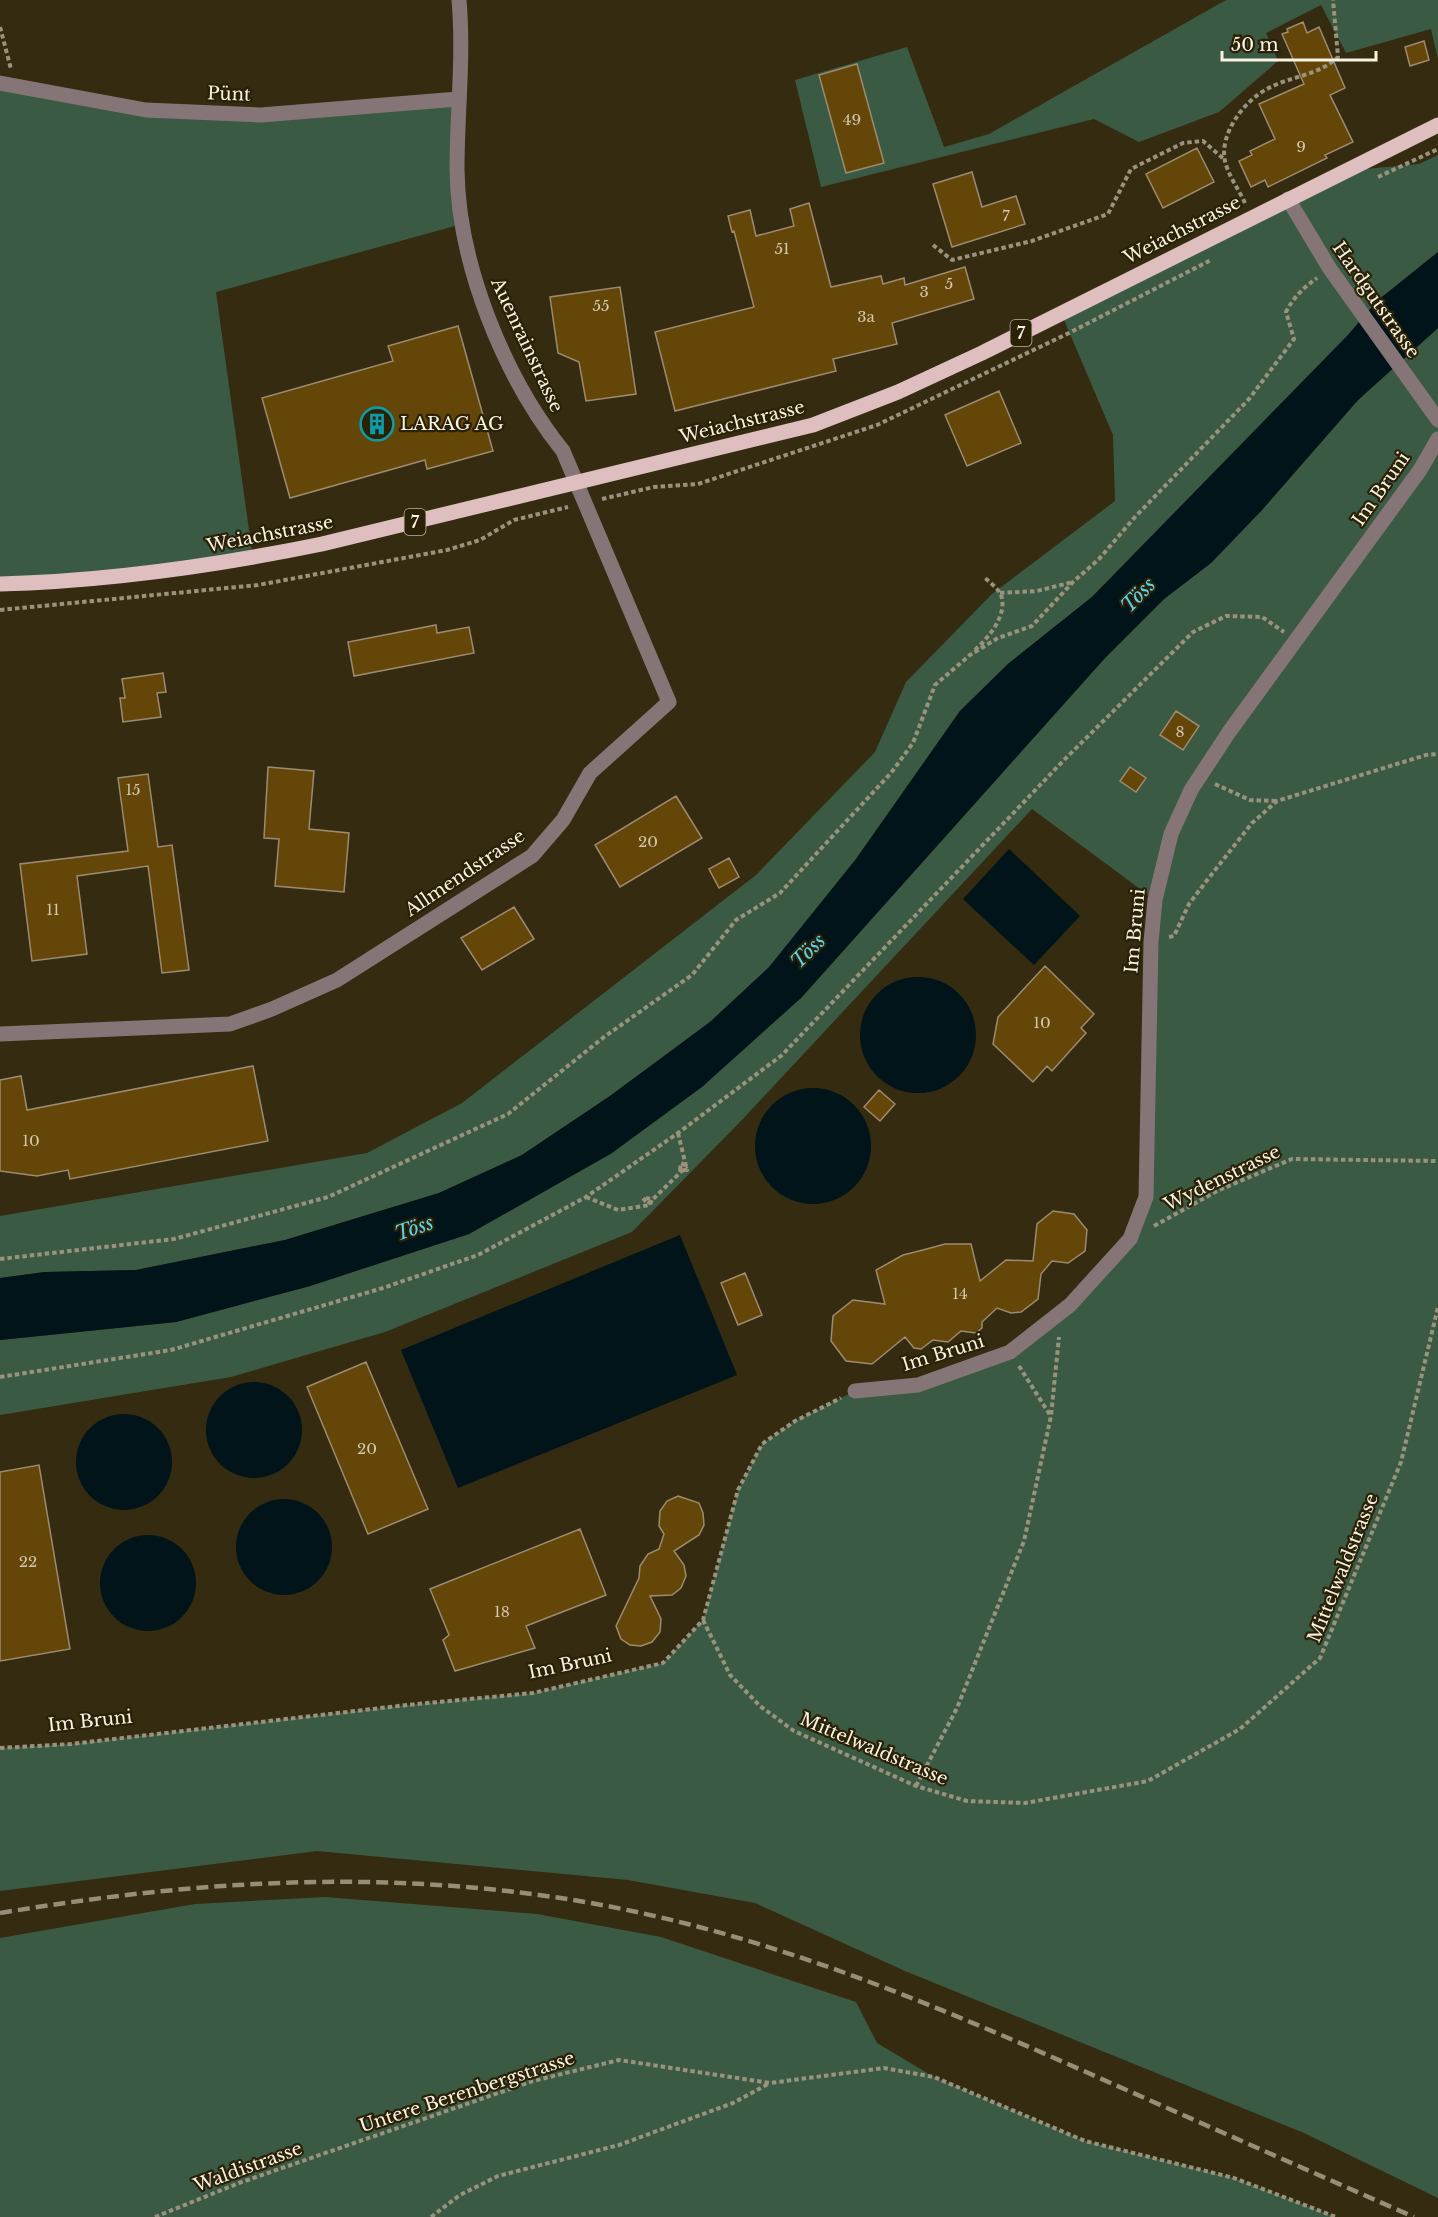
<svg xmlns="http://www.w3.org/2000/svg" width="1438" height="2217" viewBox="0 0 1438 2217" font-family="'Libre Baskerville',serif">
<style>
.green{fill:#3b5a43}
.water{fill:#00141a}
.building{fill:#644609;stroke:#9d8b70;stroke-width:1.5}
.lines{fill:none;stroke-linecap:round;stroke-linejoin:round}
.path{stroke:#99927d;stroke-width:4;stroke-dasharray:4.5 3;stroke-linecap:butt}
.minor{stroke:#857576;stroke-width:15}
.major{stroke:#dfbebf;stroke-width:15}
.rail{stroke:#958e78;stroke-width:4.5;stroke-dasharray:12 6;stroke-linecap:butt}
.path-bridge{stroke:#99927d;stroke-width:4;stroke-dasharray:4.5 3;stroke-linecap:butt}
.labels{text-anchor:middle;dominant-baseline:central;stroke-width:4.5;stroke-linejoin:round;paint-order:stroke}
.number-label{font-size:15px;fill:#d3c8ac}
.shield{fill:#2a2106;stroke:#bab4a0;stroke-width:1.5}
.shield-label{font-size:16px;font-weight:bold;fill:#f8f3e2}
.street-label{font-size:18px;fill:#f8f3e2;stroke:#2a2106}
.poi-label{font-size:18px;fill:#f8f3e2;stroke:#2a2106;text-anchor:start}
.water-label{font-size:20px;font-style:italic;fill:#5cd3ee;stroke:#2a2106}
</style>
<rect width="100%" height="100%" fill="#342b10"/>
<path class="green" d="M1226,0H1438V59L1431,29L1346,53L1321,5L1266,33L1278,61L1219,112L1139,142L1094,119L821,187L795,80L907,47L944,147L989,134Z
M0,83L146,110L261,115L458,99L462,224L216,292L253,559L0,584Z
M1438,155V252L1377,301L1348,335L1092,597L1008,664L960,711L856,859L770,967L710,1022L610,1096L522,1155L439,1193L285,1240L136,1270L45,1272L0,1278V1216L367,1153L462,1103L756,875L875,752L906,682L992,594L1115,501L1113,435L1061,313L1344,171L1419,164Z
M1438,328V2198L1304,2133L905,1971L755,1903L628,1880L317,1851L0,1891V1748L71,1744L407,1705L533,1693L663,1663L703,1620L738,1490L762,1444L795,1421L855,1391L918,1385L1010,1352L1130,1239L1146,1197L1155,900L1032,809L741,1121L632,1232L385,1332L231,1377L0,1415V1340L176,1322L310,1286L469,1234L612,1153L801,998L1105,658L1164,599L1211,563L1262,510L1358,400Z
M325,1897L537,1914L661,1937L856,2002L877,2043L934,2077L1085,2141L1234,2178L1336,2217H0V1938L195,1904Z"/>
<path class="water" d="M1438,252V328L1358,400L1262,510L1211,563L1164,599L1105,658L801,998L702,1087L612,1153L469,1234L310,1286L176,1322L0,1340V1278L45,1272L136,1270L285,1240L439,1193L522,1155L610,1096L710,1022L769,967L856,859L960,711L1008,664L1092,597L1348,335L1377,301Z
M1009,849L1080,916L1034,965L963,899Z
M860 1035a58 58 0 1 1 116 0a58 58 0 1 1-116 0Z
M755 1146a58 58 0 1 1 116 0a58 58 0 1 1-116 0Z
M680,1235L737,1375L458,1488L401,1350Z
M206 1430a48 48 0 1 1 96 0a48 48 0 1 1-96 0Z
M76 1462a48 48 0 1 1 96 0a48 48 0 1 1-96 0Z
M236 1547a48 48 0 1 1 96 0a48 48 0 1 1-96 0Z
M100 1583a48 48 0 1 1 96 0a48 48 0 1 1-96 0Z"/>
<path class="building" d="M1303,22L1307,33L1319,27L1345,88L1330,95L1353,142L1325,155L1327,158L1268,187L1265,180L1251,187L1239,161L1252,155L1250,151L1275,139L1259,104L1304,84L1282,34L1288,32L1287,29Z
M1424,41L1429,60L1410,66L1405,47Z
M857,64L884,163L846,173L819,75Z
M1197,148L1214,182L1163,208L1146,174Z
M972,172L982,207L1016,196L1025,224L952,247L933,184Z
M809,203L831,287L881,276L883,284L904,278L905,285L965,267L974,299L892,323L897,344L833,359L836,371L675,411L655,332L754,307L734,231L732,232L728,216L750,210L756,236L794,226L790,209Z
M620,287L636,394L586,401L579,362L558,353L550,297Z
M458,326L493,451L427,469L425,460L290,498L262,398L393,361L388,346Z
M999,391L1021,443L967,466L945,415Z
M436,625L437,633L469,627L474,653L354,676L348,642Z
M163,673L166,692L157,693L161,717L123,722L120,698H125L122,679Z
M1176,711L1199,726L1183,750L1160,735Z
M268,767L314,771L309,829L349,833L344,892L275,886L279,839L264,838Z
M1130,767L1146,778L1136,792L1120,781Z
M148,774L158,847L172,845L189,970L162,973L148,866L77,876L87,954L32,961L20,864L128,851L118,778Z
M676,796L702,838L620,887L595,845Z
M729,858L739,877L719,888L709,869Z
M514,907L534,939L482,970L461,938Z
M1045,966L1094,1014L1081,1028L1086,1033L1052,1071L1047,1066L1033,1082L993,1044L998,1017Z
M253,1066L268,1141L70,1179L68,1170L37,1176L0,1171V1080L21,1076L27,1110Z
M879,1090L895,1104L880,1121L864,1107Z
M1053,1211L1074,1214L1087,1230L1085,1251L1068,1263L1052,1261L1041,1274L1038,1299L1021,1312L1011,1313L997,1308L982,1322V1328L976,1333L961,1331L948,1342L933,1340L921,1349L914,1348L905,1337L872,1364L846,1361L831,1341L833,1316L853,1300L885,1304L876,1270L903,1255L923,1250L945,1244H971L980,1281L1006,1260L1033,1261L1037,1224Z
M745,1273L762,1315L738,1325L721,1283Z
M366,1362L428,1509L368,1534L307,1387Z
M39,1465L70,1649L0,1661V1472Z
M678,1496L699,1503L703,1513L704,1525L699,1535L674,1551L684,1565L686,1576L681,1588L672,1595L650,1596L661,1619L660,1632L652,1642L641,1646L630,1645L621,1639L616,1626L639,1578L640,1566L648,1554L659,1549L664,1534L659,1526L660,1511L667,1501Z
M580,1529L606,1595L526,1626L535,1648L455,1671L443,1640L449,1635L430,1589Z"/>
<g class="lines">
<path class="path" d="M0,27L11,69
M1378,177L1438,149
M1245,203C1239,190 1228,175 1225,161C1219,134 1244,101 1267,89C1290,76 1318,76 1338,57L1333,0
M933,245L952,260L1032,241L1108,214L1131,169L1183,143L1203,141L1225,160
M602,499L654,487L698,484L877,425L1069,333L1211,260
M1000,593L1037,591L1073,582
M0,610L258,585L447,550L480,540L514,520L568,507
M975,650C989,637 1008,615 1001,595C998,588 989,582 984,577
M1215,784L1250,800L1276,801
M1169,937L1174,936L1189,904L1208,879L1252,823L1277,801L1426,755L1438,754
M678,1133L687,1170H680L681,1163L687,1166
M586,1197L618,1210L650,1205L652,1199L643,1198L648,1204
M1154,1226L1219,1190L1292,1159L1438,1161
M0,1259L174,1239L328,1197L508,1114L604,1037L692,975L736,920L780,893L891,773L913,743L935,685L970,655L998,638L1032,626L1073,582L1099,559L1135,517L1249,399L1294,339L1286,312C1293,298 1303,288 1317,278
M1019,1366L1050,1415
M0,1377L171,1350L383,1288L478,1255L586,1197L678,1133L782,1055L1064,760L1193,632L1226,616L1262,617L1284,632
M703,1620L730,1675L760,1706L794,1731L916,1786L967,1801L1025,1803L1148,1781L1240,1729L1320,1658L1401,1462L1438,1307
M0,1748L71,1744L407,1705L533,1693L663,1663L703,1620L738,1490L762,1444L795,1421L841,1398
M916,1786L957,1708L1024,1541L1051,1416L1059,1337
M155,2217L239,2183L533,2081L619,2060L770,2083L884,2068L934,2077L1085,2141L1234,2178L1336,2217
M431,2217L460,2195L498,2176L619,2145L733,2103L770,2083"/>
<path class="minor" d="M0,83L146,110L261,115L458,99
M1288,199L1330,269L1438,420
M0,1034L230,1024L272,1009L337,980L532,856L563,820L590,773L669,702L563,451C504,377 458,264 457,169C457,113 464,56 459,0
M855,1391L918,1385L1010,1352L1070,1305L1130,1239L1146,1197L1151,942L1155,900L1171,834L1191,790L1229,732L1420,470L1438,439"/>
<path class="major" d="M0,584C109,581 215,566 322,544L813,425L898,392L982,353L1438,125"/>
<path class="rail" d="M0,1913C182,1883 356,1870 539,1895C736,1921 915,1996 1095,2076C1201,2123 1307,2170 1414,2217"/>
<path class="path-bridge" d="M648,1204L687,1166"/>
</g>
<defs>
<g id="building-ring" transform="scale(1.725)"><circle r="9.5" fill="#2a2106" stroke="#0f9aa8" stroke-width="1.5"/><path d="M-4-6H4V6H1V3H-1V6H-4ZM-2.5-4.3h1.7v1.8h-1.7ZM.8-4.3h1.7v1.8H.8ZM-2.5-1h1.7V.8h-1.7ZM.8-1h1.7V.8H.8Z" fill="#0f9aa8"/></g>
</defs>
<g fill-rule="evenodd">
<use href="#building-ring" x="377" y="424"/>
</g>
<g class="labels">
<g class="number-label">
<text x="852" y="119">49</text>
<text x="1301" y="146">9</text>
<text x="1006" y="215">7</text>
<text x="782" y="248">51</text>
<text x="949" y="283">5</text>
<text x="924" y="291">3</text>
<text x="601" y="305">55</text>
<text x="866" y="316">3a</text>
<text x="1180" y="731">8</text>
<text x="133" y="789">15</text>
<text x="648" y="841">20</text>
<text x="53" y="909">11</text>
<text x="1042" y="1022">10</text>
<text x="31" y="1140">10</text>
<text x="960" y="1293">14</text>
<text x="367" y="1448">20</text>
<text x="28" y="1561">22</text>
<text x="502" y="1611">18</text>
</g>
<g class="shield">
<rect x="1010.5" y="320" width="21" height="26" rx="4.5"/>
<rect x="404.5" y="509" width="21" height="26" rx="4.5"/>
</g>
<g class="shield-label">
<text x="1021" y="333">7</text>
<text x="415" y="522">7</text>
</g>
<g class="street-label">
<text transform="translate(229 94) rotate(2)">Pünt</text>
<text transform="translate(1182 230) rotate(-27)">Weiachstrasse</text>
<text transform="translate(1376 300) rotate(55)">Hardgutstrasse</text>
<text transform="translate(527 345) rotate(65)">Auenrainstrasse</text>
<text transform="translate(742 422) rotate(-14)">Weiachstrasse</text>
<text transform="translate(1381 489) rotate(-55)">Im Bruni</text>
<text transform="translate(270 534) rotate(-11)">Weiachstrasse</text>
<text transform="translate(465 873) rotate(-34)">Allmendstrasse</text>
<text transform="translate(1135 931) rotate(-85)">Im Bruni</text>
<text transform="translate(1222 1178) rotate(-26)">Wydenstrasse</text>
<text transform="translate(943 1353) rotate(-17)">Im Bruni</text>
<text transform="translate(1343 1568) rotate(-68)">Mittelwaldstrasse</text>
<text transform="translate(570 1664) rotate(-12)">Im Bruni</text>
<text transform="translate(90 1721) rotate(-6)">Im Bruni</text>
<text transform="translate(874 1749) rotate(23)">Mittelwaldstrasse</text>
<text transform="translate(467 2092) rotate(-18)">Untere Berenbergstrasse</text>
<text transform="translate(248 2167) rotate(-20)">Waldistrasse</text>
</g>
<g class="poi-label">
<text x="400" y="424">LARAG AG</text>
</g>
<g class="water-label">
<text transform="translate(1138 595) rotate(-46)">Töss</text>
<text transform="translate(808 951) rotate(-45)">Töss</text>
<text transform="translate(414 1228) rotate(-19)">Töss</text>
</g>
</g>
<path d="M1222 51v9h154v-9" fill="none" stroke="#f8f3e2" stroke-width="3"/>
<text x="1231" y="51" font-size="18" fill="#f8f3e2" stroke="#2a2106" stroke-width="4.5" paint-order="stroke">50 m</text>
</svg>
